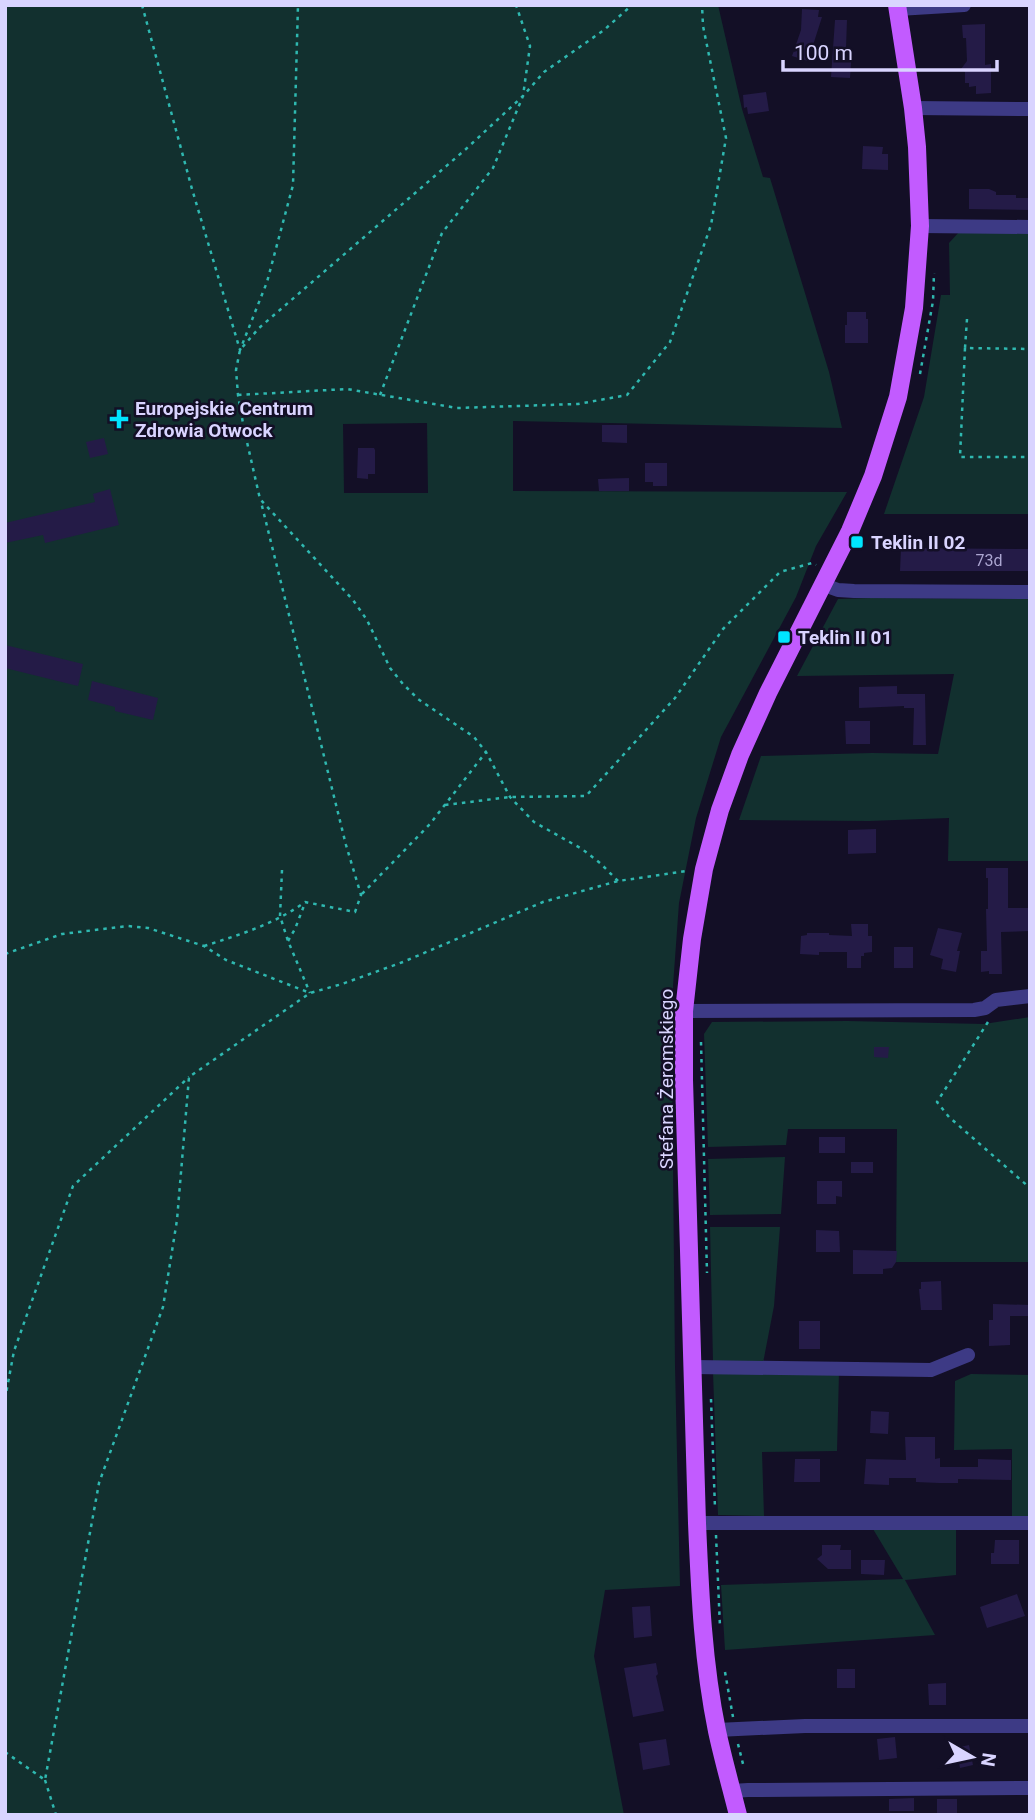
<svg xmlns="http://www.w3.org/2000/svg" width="1035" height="1820" viewBox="0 0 1035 1820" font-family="Roboto,sans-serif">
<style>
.green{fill:#12302f;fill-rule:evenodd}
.building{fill:#241b47}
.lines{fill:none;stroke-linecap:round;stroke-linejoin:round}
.path{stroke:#2fb8b0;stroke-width:2.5;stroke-dasharray:3.5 5;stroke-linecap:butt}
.minor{stroke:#3d3a85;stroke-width:14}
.major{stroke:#c25bff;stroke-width:18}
.poi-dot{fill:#00e5ff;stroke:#130f26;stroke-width:2.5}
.labels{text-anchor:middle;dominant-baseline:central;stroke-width:5;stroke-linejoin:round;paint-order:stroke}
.number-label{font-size:16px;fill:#aca6d1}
.poi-label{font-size:19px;font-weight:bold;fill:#d9d4ff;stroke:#130f26;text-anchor:start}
.street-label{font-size:19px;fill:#d9d4ff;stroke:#130f26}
</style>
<rect width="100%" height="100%" fill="#130f26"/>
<path class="green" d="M5,5H718L742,109L763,177L770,178L829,372L842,428L513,421V491L847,492L816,546L796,597L721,737L696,818L679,903L673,986L672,1064L675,1366L680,1586L605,1590L594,1656L624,1815H5ZM427,423L428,493H344L343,424Z
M960,231L1030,232V514H884L924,397L941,295H950L949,243Z
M871,598L1030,599V861H948L949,818L869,821L739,820L761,756L872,753L938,754L954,674L797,676L838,599Z
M1030,1017V1262H896L897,1129H788L786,1145L708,1147L704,1034L712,1022L847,1021L984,1024Z
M785,1157L781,1214L710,1215L708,1159Z
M710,1227H780L774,1306L763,1363L713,1361Z
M713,1372H839L837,1451L762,1452L764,1516L718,1515Z
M971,1374L1030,1375V1516H1012V1449L954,1450L955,1381Z
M873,1529L956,1530V1575L905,1580L935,1635L725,1650L721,1585L903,1579Z"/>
<path class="building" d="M802,9L819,10L818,17H822L808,61L792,56L801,30Z
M835,20H847L846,48H852L850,78L831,77Z
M985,24V65L991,64V93L976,94V86L969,87V83H965V72L961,69L967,61L966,38H963L962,25Z
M766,92L769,111L748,114L747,107L744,108L743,95Z
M863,146L883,147L882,154H888V170L862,169Z
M969,189H989L996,192V195H1016V198H1030V210L969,209Z
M847,312H866V319H868V343H845V325H847Z
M602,425H627V443L602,442Z
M104,438L108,454L90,458L86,442Z
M358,448H374L375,450V474H368V479L357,478Z
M645,463H667V486H653V482H645Z
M629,478V491H599L598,479Z
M110,489L119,525L45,543L43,535L5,543V523L95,502L93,494Z
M901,548L1030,549V571H900Z
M5,645L83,664L78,686L5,668Z
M92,681L158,698L153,720L115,711V707L88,700Z
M897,686V694H925L926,745H913L914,708H904V706L859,708V687Z
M845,721H870V744H846Z
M876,829V853L848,854V830Z
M986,868H1008V908H1030V931L1001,932L1002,974H989V971L981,972V951H987L986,909H988V878H986Z
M851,924H868V936H872V952L864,953V956H861V968H847V952H819V955L800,954L801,936L807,935V933H829V935L852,936Z
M938,928L962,933L957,951H960L956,972L941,969L943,959L930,955Z
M894,947H913V968H894Z
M874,1047H889L888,1058L874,1057Z
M819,1137H845V1153H819Z
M851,1162H873V1173H851Z
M817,1181H842V1197L836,1196V1204H817Z
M816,1230L839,1231L840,1252H816Z
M853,1250L897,1251L896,1262L892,1268L883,1269V1274H853Z
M941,1281L942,1310H921L919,1289H921V1282Z
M993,1304L1030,1305V1316H1010V1345L989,1346V1320H993Z
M799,1321H820V1349H799Z
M871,1411L889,1412L888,1434L870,1433Z
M905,1437H935V1459L940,1458V1467H978V1459L1011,1460V1480L958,1479V1483H939L916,1482V1478H889V1485L864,1484L866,1459L906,1460Z
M795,1459H820V1482H794Z
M995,1540H1019V1564H991V1553H994Z
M822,1545H841L840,1550H851V1569H828L817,1559L822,1555Z
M861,1560H885L884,1575L861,1574Z
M1017,1594L1025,1616L987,1628L980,1607Z
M650,1606L652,1636L634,1638L632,1607Z
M656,1663L658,1674L656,1676L664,1711L633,1717L624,1668Z
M837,1669H855V1688H837Z
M946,1683V1705H929L928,1684Z
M895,1737L897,1758L879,1760L877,1739Z
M666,1739L670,1765L643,1770L639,1743Z
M969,1745L973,1765L960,1768L956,1748Z
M914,1798V1811H889V1799Z
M937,1799H957V1815H937Z"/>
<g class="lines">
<path class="path" d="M142,5L192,189L240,350L267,282L293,185L298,5
M967,319L965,348L1030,349
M965,348L960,457H1030
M920,374L933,301L934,273
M238,395L347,389L457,408L578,404L627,395L670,342L711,225L726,138L703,26L702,5
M380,395L442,233L493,168L523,96L530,46L516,5
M445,805L510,797L586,796L675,698L723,629L780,572L812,563L816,565
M282,870L280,916L288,941L310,993
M618,881L600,863L582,849L534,822L510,797L486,752L474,737L418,699L403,684L390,668L367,620L353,600L260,499L244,429L238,395L236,370L240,350L259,328L466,149L523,96L544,72L604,30L632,5
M362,894L430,824L486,752
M288,941L295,929L305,903
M204,946C239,935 275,924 305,902L355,912L361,895L346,845L261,502
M5,954L62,934L128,926L148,928L204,946L226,960L310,993
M988,1022L937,1102L949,1117L1030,1188
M701,1042L707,1273
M5,1399L14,1351L73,1186L189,1077
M711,1399L715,1508
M716,1535L720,1627
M725,1672L733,1717
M738,1744L744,1768
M5,1752L45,1780L99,1483L163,1307L177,1220L189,1077L310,993L342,984L403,962L543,902L618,881L687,871
M45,1780L56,1815"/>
<path class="minor" d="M898,9L964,5
M913,108L1030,109
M920,226L1030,227
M824,585L838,590L854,591L1030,592
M684,1011L974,1010L985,1008L996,1000L1030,996
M693,1367L931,1370L968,1355
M697,1523H1030
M717,1730L805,1726H1030
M732,1791L748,1790L1030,1788"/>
<path class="major" d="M738,1815C731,1787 723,1759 717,1731C703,1663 700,1593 697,1523L684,1080V1011L692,939L704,869L720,810L740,755L768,693L850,531L873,476L898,397L914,308L920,226L917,147L913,108L897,5"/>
</g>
<g class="poi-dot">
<path d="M115.5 408.5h7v7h7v7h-7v7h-7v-7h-7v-7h7z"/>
<rect x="850" y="535" width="14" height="14" rx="3.5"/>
<rect x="777" y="630" width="14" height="14" rx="3.5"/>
</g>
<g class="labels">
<g class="number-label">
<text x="989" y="560">73d</text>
</g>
<g class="poi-label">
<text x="135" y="408">Europejskie Centrum<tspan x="135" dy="22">Zdrowia Otwock</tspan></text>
<text x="871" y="542">Teklin II 02</text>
<text x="798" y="637">Teklin II 01</text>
</g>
<g class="street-label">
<text transform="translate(666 1079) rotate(-90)">Stefana Żeromskiego</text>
</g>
</g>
<rect width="1035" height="1820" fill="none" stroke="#d9d4ff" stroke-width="14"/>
<g transform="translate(972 1757) rotate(99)" stroke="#130f26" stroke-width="5" paint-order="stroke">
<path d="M0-5L12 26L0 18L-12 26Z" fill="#d9d4ff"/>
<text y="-10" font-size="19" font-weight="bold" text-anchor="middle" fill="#d9d4ff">N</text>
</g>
<path d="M783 60v10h214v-10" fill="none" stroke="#d9d4ff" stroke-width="3.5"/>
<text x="794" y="60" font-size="21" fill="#d9d4ff" stroke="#130f26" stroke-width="5" paint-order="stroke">100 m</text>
</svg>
